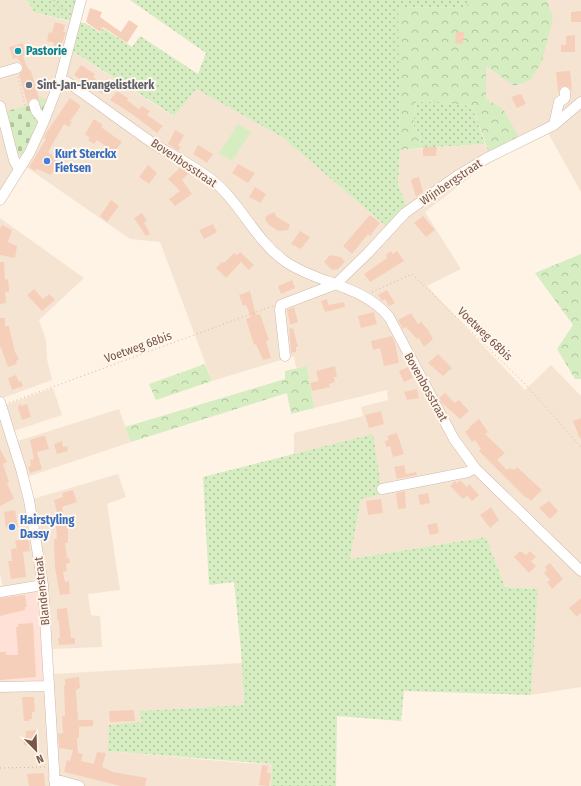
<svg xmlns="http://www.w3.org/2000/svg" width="581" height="786" viewBox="0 0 581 786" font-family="'Fira Sans Condensed',sans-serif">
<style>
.residential{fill:#f6e4d3}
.commercial{fill:#ffe1d8}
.green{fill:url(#green-dots)}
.forest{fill:url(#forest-crowns)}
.cemetery{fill:url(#cemetery-stones)}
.pitch{fill:#d6edc2}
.building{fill:#f6cfbb}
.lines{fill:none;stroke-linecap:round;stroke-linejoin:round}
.minor-casing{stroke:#d1b9aa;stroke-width:11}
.path{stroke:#dbb19d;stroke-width:1;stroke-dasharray:1 3;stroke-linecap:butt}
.minor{stroke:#fff;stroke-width:10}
.culture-dot{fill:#0f9aa8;stroke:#fff7ed;stroke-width:1.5}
.worship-dot{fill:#6b7280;stroke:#fff7ed;stroke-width:1.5}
.shop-dot{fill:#3f7fe0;stroke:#fff7ed;stroke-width:1.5}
.labels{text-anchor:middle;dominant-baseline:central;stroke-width:4;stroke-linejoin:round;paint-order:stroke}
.culture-label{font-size:12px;font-weight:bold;fill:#0d838f;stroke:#fff7ed;text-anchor:start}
.worship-label{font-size:12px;font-weight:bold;fill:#5b616d;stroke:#fff7ed;text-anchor:start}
.shop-label{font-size:12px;font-weight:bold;fill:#366cbe;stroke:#fff7ed;text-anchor:start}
.street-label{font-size:12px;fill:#7a5648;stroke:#fff7ed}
</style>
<defs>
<pattern id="green-dots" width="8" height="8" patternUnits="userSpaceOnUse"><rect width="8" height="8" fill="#d6edc2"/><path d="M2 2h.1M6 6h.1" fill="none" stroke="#b3c3a0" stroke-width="1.8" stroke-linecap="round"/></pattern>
<pattern id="forest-crowns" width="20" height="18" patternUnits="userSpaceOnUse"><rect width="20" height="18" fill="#d6edc2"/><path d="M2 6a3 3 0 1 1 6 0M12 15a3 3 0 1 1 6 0" fill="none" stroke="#b3c3a0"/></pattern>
<pattern id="cemetery-stones" width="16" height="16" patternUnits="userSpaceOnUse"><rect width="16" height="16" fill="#d6edc2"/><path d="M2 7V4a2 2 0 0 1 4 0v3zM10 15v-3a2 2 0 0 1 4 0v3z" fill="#b3c3a0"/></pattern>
</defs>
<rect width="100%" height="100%" fill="#fef3e5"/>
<path class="residential" d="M0,0H27L34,12L74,23L68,49L173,116L196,89L282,137L387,227L405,202L398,185L400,150L485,144L492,160L425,212L461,269L427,286L525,390L551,365L581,396V687L531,695L538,589L505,587L486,537L350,559L373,435L294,454V433L363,416L361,407L388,400L387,390L314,408L307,366L296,368L294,356L212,381L160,242L130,239L22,164L0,199Z
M547,0H581V192L548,133L528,136L520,139L486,99V66L514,86L553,18Z
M0,218L84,278L39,320L46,340L47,359L52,380L0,399Z
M53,388L62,415L5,434L8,444L119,409L131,442L24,478L29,500L118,474L126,497L107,504L120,590L88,594L91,615L100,616L102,647L52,649L45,582L3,589L0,573V407Z
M242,663L244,705L140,711L142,722L108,751L244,763L273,764L271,786H0V691L54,687V674Z"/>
<path class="commercial" d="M37,583L45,688L0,691V587L3,586V589Z"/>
<path class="green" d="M27,0H76L70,21L34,12Z
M130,0H468V8L399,7L400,150L398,185L405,202L406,209L387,227L282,137L196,89L174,116L72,51L79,23H85L100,33L103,28L132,47L140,36L198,74L206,53Z
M416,102H439L472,106L485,144L421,148L420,135L413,125Z
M373,434L382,494L361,499L350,559L486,537L505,587L538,589L531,695L404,691L401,721L337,716L336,786H271L272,764L108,751L109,725L142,722L139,711L244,705L241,650L234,582L209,585L203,477Z"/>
<path class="forest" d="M468,0H547L553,18L542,61L531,80L514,86L486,66V99L503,109L520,139L489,153L472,106L439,102H416L413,125L420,135L421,148L400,150L398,7L467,8Z
M581,254V379H575L557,349L573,325L535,273Z
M205,364L212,381L156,400L149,384Z
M307,366L314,408L291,414L287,393L131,442L125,427L285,379V371Z"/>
<path class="cemetery" d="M39,96L47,100L34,134L23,154L20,155L17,153L7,111L40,102Z"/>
<path class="pitch" d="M238,124L251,132L232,161L219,153Z"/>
<path class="building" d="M90,8L102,12L100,17L121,32L129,20L138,26L127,43L103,27L100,32L86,22Z
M581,11V22H571V12Z
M55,22L65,25L63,32H66L58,55L52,53L54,43L47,41L49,32L52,33Z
M456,32H464L463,44L455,43Z
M575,35V52H561V45H566V36Z
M23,43L27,55L23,56L27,67L31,71L40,102L36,98H33L29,100L28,105L19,75L23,70V66L17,58L13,59L9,47Z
M81,65L95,74L93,77L102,83L104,81L109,84L102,94L74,75Z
M570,71L572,91L569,87L565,86L561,87L558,92L556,72Z
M117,91L128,98L127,100L137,108L140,109L142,106L150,111L147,115L163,126L157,133L132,114L110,100Z
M521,94L526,104L517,108L511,97Z
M70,98L81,106L70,121L72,122L69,127L64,124L48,152L57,159L54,163L59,166L55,173L53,172L51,175L37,169L35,171L29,167L46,139L44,138L46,133Z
M94,119L103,125L101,127L122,142L114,152L97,140L94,144L88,140L90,138L85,134Z
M175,130L184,135L178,146L181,147L178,151L168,144Z
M198,145L213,154L207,163L193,154Z
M423,147H437L436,156H423Z
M238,164L255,173L248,183L232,173Z
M148,165L157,173L149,184L139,177Z
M181,167L189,173L182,180L192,194L175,206L169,199L180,191L168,179Z
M419,177L423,192L416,197L411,181L412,179Z
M255,187L266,194L261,203L249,197Z
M111,200L119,206L107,222L100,216Z
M274,212L277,217L290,225L288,230L278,231L269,225L265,219L266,216Z
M142,213L147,221L144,222L150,234L146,236L134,218Z
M370,215L380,223L370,236L368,234L352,254L343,246Z
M423,216L435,230L426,237L414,223Z
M213,224L217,232L204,239L199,230Z
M2,225L12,230L8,242L17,246L15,258L0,255V229Z
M300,231L310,237L301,249L291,244Z
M391,251L393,254L397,251L404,261L370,282L364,274L387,258L386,255Z
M240,252L254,265L249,270L241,262L226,278L216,268L222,262L224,263L234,253L237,255Z
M330,255L341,257L345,262L338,269L332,270L324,262Z
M0,262H4L5,280L8,279L9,289V292H5L6,303L0,304Z
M292,280L295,288L281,294L278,286Z
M34,289L43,299L49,294L55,300L42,311L27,295Z
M387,290L395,303L389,306L385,299L382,301L378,295Z
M250,291L256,315L260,314L269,340L266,341L271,358L263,360L256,344L254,345L246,319L251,317L246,305L243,306L239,295Z
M327,299L328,305L344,302L345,307L325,312L321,301Z
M294,307L298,322L290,325L287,310Z
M374,312L377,324L361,328L358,316Z
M411,313L418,324L421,322L428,330L433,339L424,347L419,338L417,339L406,327L403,329L398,320Z
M0,318H5V326H9L15,352L19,359L16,361L17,364L8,367L0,345Z
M293,328L298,347H296V352L291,353L289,329Z
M392,336L395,343L399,363L384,366L380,348L373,350L371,341Z
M438,354L452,368L443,376L428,363Z
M335,366L337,377H334L335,382L329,384L330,387L312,391L310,383L319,381L316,371Z
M408,367L413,378L404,382L399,371Z
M16,375L19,382L21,381L23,386L12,390L8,378Z
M417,389L419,398L407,400L404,392Z
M445,393L455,403L459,400L469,411L460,419L442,403L439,398Z
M19,404L22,406L27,404L31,417L22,420L18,408Z
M381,411L384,424L369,428L365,415Z
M581,418V438L580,439L573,421Z
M479,419L488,432L485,434L505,453L497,460L507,470L509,468L515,470L517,467L542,490L531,501L527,497L526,498L479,451L481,449L475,440L472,442L465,432L470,428L469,427Z
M397,433L404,454L393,457L390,446L386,447L385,441L389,440L387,436Z
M42,436H45L49,449L37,452L42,469L30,473L28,467L31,466L30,460L34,459L30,440Z
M62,441L63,447L67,446L68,451L57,454L54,444Z
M0,449L7,462L3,464L9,482L7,483L14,499L0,506Z
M404,465L406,474L416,472L417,475L397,479L394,467Z
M460,480L467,487L469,484L479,495L472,501L467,496L463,499L450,486L455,481L457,483Z
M73,490L77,502L62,507L68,530V543H65L67,558H69L70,563L66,564L67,571L63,572L65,582L69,581L70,594L60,595L55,568L54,539H57L55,516H58L54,500L63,497L62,493Z
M405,491L406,508L398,509L396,493Z
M428,493L430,503L420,505L418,495Z
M381,499L383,513L368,515L366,501Z
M549,501L558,511L550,519L539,508Z
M491,507L499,520L490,528L480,515Z
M15,510L18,527L6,529L4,512Z
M437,523L439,533L430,535L427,525Z
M28,536L30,551L23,552L26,577L11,579L8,561H12L11,549L17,548L15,541Z
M520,551L526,555L530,551L536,557L531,561L536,566L529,573L514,557Z
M550,563L563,579L552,589L547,582L550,580L544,573L547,570L545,567Z
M25,595L27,607H25V610L0,616V598Z
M581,598V613L577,617L569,608Z
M67,608L71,638H75V644L59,645L58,638H60L59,621L57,619V609Z
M33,623L36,677L0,680V652H6V655H18L16,627H18V624Z
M79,677L80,688L76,690L78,720H93V726L79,727V738H77L78,753L83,754L81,761L94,764L97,752L106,753L102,767L113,772L147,778L145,786H121L64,772L67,760L70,761L73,750L59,748L58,734L63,733L62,716H65L64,686H65V679Z
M22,697H34L35,712H32V719H29V721H24Z
M134,710L135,721L110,722L109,711Z
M36,730V745H24L23,737H26V731Z
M262,765L268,766L267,773H271L269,786L259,785Z
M44,773L45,786H29L27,774Z"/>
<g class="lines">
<g class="minor-casing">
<path id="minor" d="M0,73L17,68
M60,80L67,82C96,102 125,124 154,144C175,157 199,168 218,185C243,208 257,242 286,262C318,284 363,285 389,317L454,439L475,468L581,571
M34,104L36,111L44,121
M0,106L14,160L19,169
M554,125L559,102L565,98V92
M0,200L30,152L44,121L60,80L81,0
M285,356L280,310L281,305L336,284L368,253L405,213L457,176L487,158L554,125L581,102
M0,402L21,469L29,500L43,585L55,786
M382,489L468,472L475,468
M0,592L43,585
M0,687L49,686
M54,779L79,786"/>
</g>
<path class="path" d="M54,0L58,6L68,13
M18,77L25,105
M372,292L412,274L525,384L581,447
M9,403L273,306
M0,768L46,767"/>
<use href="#minor" class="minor"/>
</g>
<circle class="culture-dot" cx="18" cy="51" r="4"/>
<circle class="worship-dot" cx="29" cy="85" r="4"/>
<g class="shop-dot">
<circle cx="47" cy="161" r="4"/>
<circle cx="12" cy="527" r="4"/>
</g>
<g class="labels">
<g class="culture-label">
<text x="26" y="51">Pastorie</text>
</g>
<g class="worship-label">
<text x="37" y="85">Sint-Jan-Evangelistkerk</text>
</g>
<g class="shop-label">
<text x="55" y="154">Kurt Sterckx<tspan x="55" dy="14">Fietsen</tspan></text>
<text x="20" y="520">Hairstyling<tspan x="20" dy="14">Dassy</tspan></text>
</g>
<g class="street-label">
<text transform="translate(184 163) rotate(34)">Bovenbosstraat</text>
<text transform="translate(451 182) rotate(-34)">Wijnbergstraat</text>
<text transform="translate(485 334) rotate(44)">Voetweg 68bis</text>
<text transform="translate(138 347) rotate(-20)">Voetweg 68bis</text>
<text transform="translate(426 387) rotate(61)">Bovenbosstraat</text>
<text transform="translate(42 591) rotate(-96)">Blandenstraat</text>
</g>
</g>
<g transform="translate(36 750) rotate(157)" stroke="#fff7ed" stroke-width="3" paint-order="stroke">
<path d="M0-3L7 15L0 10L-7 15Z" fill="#7a5648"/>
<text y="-6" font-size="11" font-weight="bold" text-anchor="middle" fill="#7a5648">N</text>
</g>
</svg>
